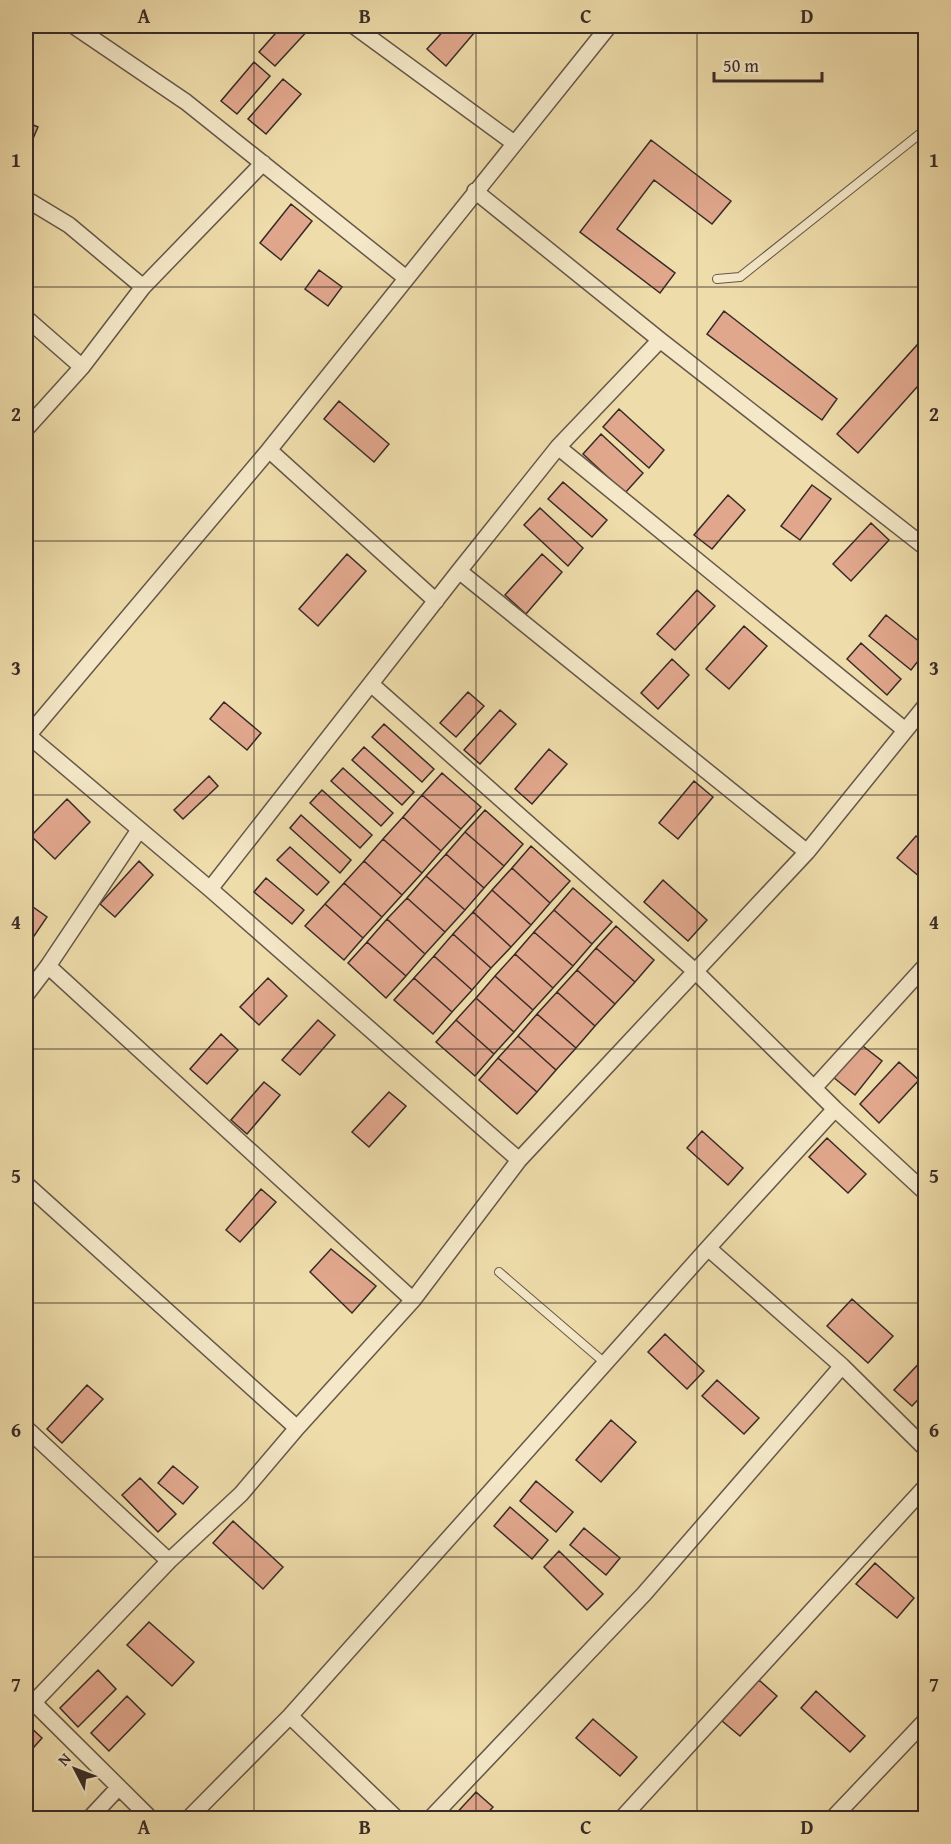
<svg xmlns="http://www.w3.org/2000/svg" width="951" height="1844" viewBox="0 0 951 1844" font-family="'Gentium Book Plus',serif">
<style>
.building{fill:#e1a78d;stroke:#382b27;stroke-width:1.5}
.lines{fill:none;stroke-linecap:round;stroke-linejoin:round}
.lane-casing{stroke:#665748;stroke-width:10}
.street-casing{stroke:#665748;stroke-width:18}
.lane{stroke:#f4e8c8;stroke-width:8}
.street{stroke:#f4e8c8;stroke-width:15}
.grid{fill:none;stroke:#382b27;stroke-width:1.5;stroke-opacity:0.55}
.neatline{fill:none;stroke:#382b27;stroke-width:2}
.grid-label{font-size:20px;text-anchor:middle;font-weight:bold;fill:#382b27}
</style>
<rect width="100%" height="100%" fill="#eedcaa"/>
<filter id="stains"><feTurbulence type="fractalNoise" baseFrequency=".00333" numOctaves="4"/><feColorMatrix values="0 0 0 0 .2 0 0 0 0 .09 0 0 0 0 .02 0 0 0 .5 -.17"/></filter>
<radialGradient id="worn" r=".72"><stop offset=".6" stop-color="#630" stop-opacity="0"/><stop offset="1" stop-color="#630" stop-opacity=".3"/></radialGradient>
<path class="building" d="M282,26L311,27L275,66L259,52Z
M448,26H480L446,66L427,49Z
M254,62L270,76L237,114L221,101Z
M283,79L301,94L266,134L248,119Z
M26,122L38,127L26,155Z
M651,140L731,201L712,224L654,180L617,229L675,273L660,293L580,232Z
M291,204L312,221L281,260L260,243Z
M319,270L342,287L328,306L305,289Z
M724,311L837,399L822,420L707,334Z
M926,335V377L858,453L837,434Z
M339,401L389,444L374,462L324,419Z
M619,409L664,450L649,468L603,427Z
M601,434L643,473L625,493L583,454Z
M563,482L607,520L592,537L548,499Z
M812,485L831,499L800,540L781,526Z
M728,495L745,510L712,549L694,535Z
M540,508L583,548L568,566L524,525Z
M871,523L889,540L851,581L833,564Z
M347,554L366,571L318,626L299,609Z
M542,554L562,572L526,614L505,595Z
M697,590L715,606L675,650L657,634Z
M886,615L926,647V651L911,670L869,636Z
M744,626L767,646L729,689L706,669Z
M861,643L901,679L887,695L847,659Z
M672,659L689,675L658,709L641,693Z
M468,692L484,706L456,737L440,723Z
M224,702L261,733L247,750L210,719Z
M500,710L516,724L480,764L464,750Z
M384,724L434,769L422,782L372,737Z
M364,747L414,792L402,805L352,760Z
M549,749L567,764L532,804L515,789Z
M343,768L393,813L381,826L331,781Z
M442,773L481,807L461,829L422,795Z
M209,776L218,786L183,819L174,810Z
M694,781L713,797L678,839L659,823Z
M322,790L372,835L360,848L310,803Z
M422,795L461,829L441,851L403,817Z
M67,799L90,822L55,859L31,836Z
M485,810L523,844L504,866L465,832Z
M301,815L351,860L340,873L290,828Z
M403,817L441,851L422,873L383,839Z
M465,832L504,866L484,888L446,854Z
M916,836L926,844V882L897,858Z
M383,839L422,873L402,895L364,861Z
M531,846L570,881L550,903L512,868Z
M290,847L329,882L317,895L277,860Z
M446,854L484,888L465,910L426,876Z
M139,861L153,875L115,917L100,904Z
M364,861L402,895L382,917L344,883Z
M512,868L550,903L531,925L492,890Z
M426,876L465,910L445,932L407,898Z
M266,878L304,910L292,924L254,892Z
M663,880L707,920L688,941L644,902Z
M344,883L382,917L363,938L325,904Z
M573,888L612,922L592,944L554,910Z
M492,890L531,925L511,947L473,912Z
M407,898L445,932L425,954L387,919Z
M26,902L47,917L32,939L26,935Z
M325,904L363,938L344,960L305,926Z
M554,910L592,944L573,966L534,932Z
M473,912L511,947L491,968L453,934Z
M387,919L425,954L406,976L367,942Z
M616,926L654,960L635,982L596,948Z
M534,932L573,966L553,988L515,954Z
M453,934L491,968L472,990L434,956Z
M367,942L406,976L386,998L348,963Z
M596,948L635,982L615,1004L577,970Z
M515,954L553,988L533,1010L495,976Z
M434,956L472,990L452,1012L414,978Z
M577,970L615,1004L595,1026L557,992Z
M495,976L533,1010L514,1032L476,998Z
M268,978L287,996L259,1025L240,1007Z
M414,978L452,1012L433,1034L394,1000Z
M557,992L595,1026L576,1048L537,1014Z
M476,998L514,1032L494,1054L456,1020Z
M537,1014L576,1048L556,1070L518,1036Z
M318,1020L335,1035L300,1075L282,1060Z
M456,1020L494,1054L475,1076L436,1042Z
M221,1034L238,1050L207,1084L190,1069Z
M518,1036L556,1070L537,1092L498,1058Z
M859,1043L882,1061L855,1095L833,1077Z
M498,1058L537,1092L517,1114L479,1080Z
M899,1062L919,1080L879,1123L860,1104Z
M264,1082L280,1095L247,1134L231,1120Z
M389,1092L406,1106L369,1147L352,1132Z
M702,1131L743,1168L728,1185L687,1148Z
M827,1138L866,1174L848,1193L809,1157Z
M261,1189L276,1202L240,1242L226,1230Z
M331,1249L376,1286L352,1313L310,1272Z
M852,1299L893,1336L868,1363L827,1326Z
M665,1334L704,1371L687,1389L648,1352Z
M926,1356V1391L912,1406L894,1390Z
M717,1380L759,1418L744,1434L702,1396Z
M87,1385L103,1399L62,1443L47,1429Z
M611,1420L636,1442L601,1482L576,1460Z
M173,1466L198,1487L183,1504L158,1483Z
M140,1478L176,1514L158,1532L122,1495Z
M536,1481L573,1512L556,1532L520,1501Z
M510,1507L548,1540L532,1559L494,1526Z
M233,1521L283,1567L263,1589L213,1543Z
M584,1528L620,1558L606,1575L570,1545Z
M559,1551L603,1594L587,1610L544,1567Z
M875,1563L914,1598L897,1618L856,1584Z
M149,1622L194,1662L172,1686L127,1645Z
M98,1670L116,1689L78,1727L60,1708Z
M759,1680L777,1696L740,1736L722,1721Z
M816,1691L865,1736L850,1752L801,1708Z
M127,1696L145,1714L109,1751L91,1733Z
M593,1719L637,1757L620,1776L576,1738Z
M26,1723L42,1738L26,1756Z
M476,1792L493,1807L483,1818H452Z"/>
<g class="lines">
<g class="lane-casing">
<path id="lane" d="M717,279L740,277L926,129
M499,1272L605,1363"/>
</g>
<g class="street-casing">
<path id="street" d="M74,26L186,102L406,278
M354,26L514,143
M475,191L660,340L926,548
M26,199L69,225L143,287
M26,318L82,367
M26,429L82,367L143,287L263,163
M558,447L905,730
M269,450L436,601
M459,571L807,852
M371,684L697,973L835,1109L926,1193
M29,736L210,889L519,1160
M26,738L269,450L609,26
M210,889L459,571L558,447L660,340
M48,966L413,1300
M26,995L48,966L139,830
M814,1088L926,965
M26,1184L297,1428
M708,1248L842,1366L926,1449
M26,1428L169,1561
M26,1695L150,1818
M34,1702L169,1561L241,1494L297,1428L413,1300L519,1160L807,852L926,705
M290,1716L396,1818
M90,1818L119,1787
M189,1818L290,1716L708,1248L835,1109
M431,1818L644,1594L842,1366
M622,1818L926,1486
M833,1818L926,1720"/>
</g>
<use href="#lane" class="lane"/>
<use href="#street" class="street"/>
</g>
<path class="grid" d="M254,26V1818M476,26V1818M697,26V1818M26,287H926M26,541H926M26,795H926M26,1049H926M26,1303H926M26,1557H926"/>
<rect width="951" height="1844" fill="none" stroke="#eedcaa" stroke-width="66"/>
<g transform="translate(75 1769) rotate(312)" stroke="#f4e8c8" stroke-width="4.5" paint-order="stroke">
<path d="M0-4.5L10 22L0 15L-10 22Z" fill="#382b27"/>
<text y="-9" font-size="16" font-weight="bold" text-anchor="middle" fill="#382b27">N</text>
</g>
<path d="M714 72v9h108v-9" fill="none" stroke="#382b27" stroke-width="3"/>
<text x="723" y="72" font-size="18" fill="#382b27" stroke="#f4e8c8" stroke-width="4.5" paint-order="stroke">50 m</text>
<rect x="33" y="33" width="885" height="1778" class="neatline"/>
<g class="grid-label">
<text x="144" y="23">A</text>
<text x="365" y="23">B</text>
<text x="586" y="23">C</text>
<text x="807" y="23">D</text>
<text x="16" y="167">1</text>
<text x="934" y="167">1</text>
<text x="16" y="421">2</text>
<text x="934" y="421">2</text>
<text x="16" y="675">3</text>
<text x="934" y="675">3</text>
<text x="16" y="929">4</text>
<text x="934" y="929">4</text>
<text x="16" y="1183">5</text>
<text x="934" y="1183">5</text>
<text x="16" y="1437">6</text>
<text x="934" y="1437">6</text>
<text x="16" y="1691">7</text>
<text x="934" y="1691">7</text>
<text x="144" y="1834">A</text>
<text x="365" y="1834">B</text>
<text x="586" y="1834">C</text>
<text x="807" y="1834">D</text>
</g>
<rect width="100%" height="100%" filter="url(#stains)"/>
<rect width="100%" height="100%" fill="url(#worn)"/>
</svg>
